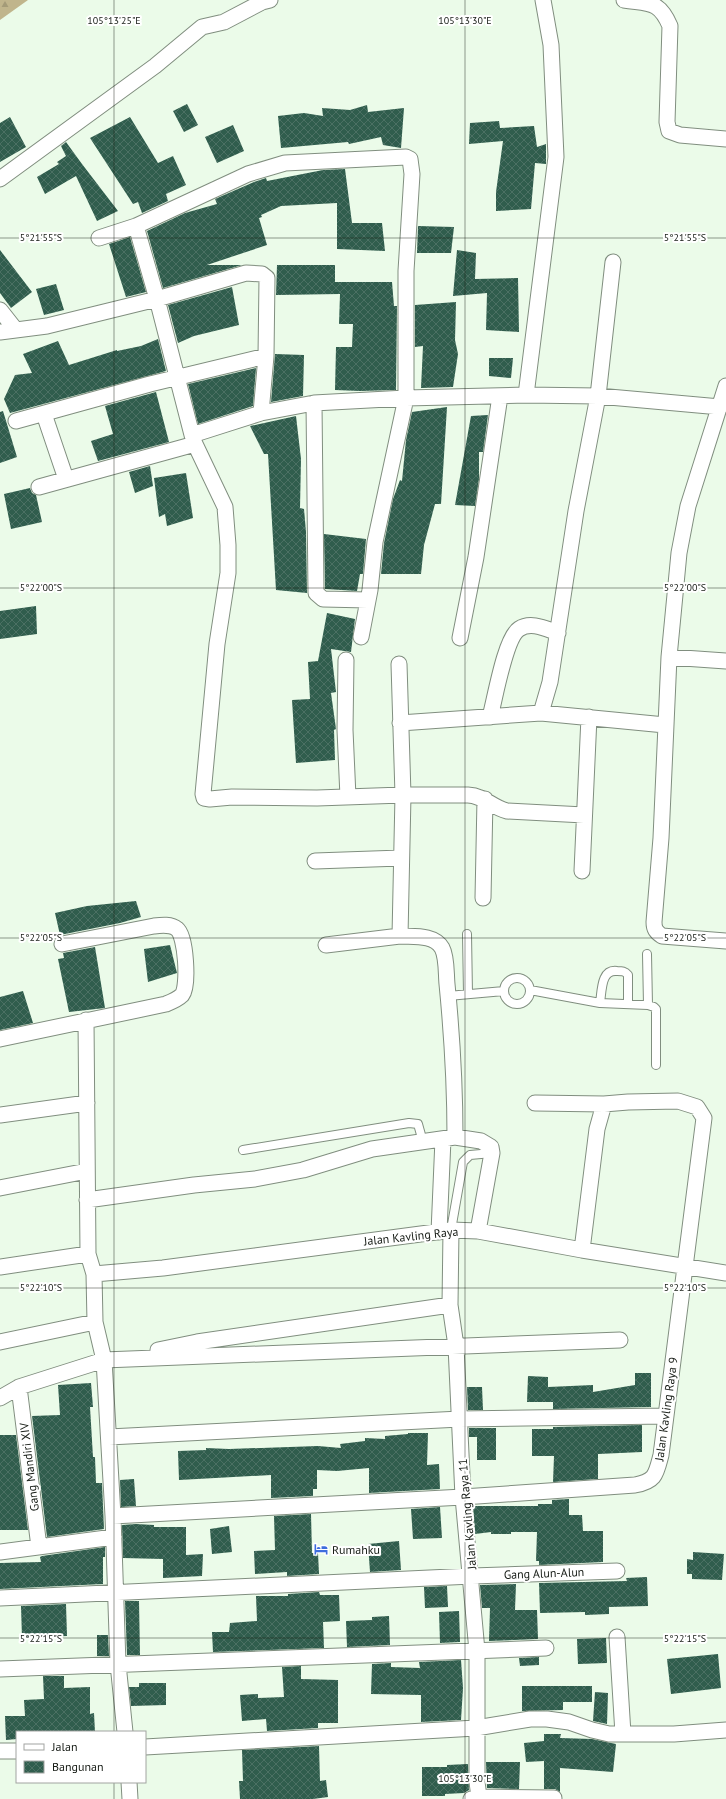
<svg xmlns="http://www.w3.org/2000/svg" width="726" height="1799" viewBox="0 0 726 1799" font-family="'PT Sans',sans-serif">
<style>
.forest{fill:url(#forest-firs)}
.building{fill:url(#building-cross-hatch)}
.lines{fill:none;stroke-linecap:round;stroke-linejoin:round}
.service-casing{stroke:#808e7f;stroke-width:10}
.minor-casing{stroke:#808e7f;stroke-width:17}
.service{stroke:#fff;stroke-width:8}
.minor{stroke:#fff;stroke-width:15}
.ticks{fill:none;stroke:#161b15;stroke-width:1;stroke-opacity:0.45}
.labels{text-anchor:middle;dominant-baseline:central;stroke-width:4;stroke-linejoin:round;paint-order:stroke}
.street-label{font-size:12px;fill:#161b15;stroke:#fff}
.poi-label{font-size:12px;fill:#161b15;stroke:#fff;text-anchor:start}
.ticks-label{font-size:10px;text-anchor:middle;fill:#161b15;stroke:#fff;stroke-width:4;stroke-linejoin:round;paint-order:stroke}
</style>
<defs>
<pattern id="forest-firs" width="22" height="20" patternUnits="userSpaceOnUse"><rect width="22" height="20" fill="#c0b58c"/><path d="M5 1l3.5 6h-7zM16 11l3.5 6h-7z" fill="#a49b78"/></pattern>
<pattern id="building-cross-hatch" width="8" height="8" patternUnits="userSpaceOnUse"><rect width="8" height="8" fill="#305d4d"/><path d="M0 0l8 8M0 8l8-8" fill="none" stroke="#4b7063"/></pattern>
</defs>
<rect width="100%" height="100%" fill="#ebfbe9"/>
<path class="forest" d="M0,0H28L0,20Z"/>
<path class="building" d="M187,104L198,125L184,132L173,111Z
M367,105L368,112L404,108L401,148L383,145L381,137L349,144L348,142L281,148L278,116L304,113L323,116L322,108L350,110Z
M10,117L26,147L0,162V123Z
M130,117L158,163L173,156L186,185L166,194L168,201L142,213L138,202L133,204L90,138Z
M499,121L500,128L534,126L537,147L546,144V164L535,163L531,209L496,211V192L503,141L469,144L470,123Z
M233,125L244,151L217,163L205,137Z
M66,142L82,164L118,211L97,221L76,176L45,194L37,177L59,164L57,162L66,156L61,146Z
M345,169L352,223H382L385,251L337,249V203L281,206L261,215L262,217L259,218L267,245L207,265H242L163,288L147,231L185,213L217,204L215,199L254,182L266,178L267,181L323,170Z
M418,226L454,227L451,253H417Z
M130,237L146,292L126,297L109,244Z
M0,250L32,292L11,308L0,293Z
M457,250L476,253L475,279L518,278L519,332L486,330L487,293L453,296Z
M277,265H335V282H392L394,306H397L396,390L360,391L335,390L336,347H352L353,324H339L340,294L276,295Z
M56,284L64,310L44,315L36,289Z
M232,287L239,325L194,336L178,343L168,305Z
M456,302L455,340L458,354L453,387L421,388L423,346L415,347V305Z
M158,339L166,371L10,413L4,399L15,375L32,373L23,354L58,341L69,365L117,350V351L141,346Z
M275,354L304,355L303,396L271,402Z
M489,358H513L511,378L489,376Z
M256,368L253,406L198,424L188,384Z
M156,392L169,442L98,461L91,441L113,434L105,406Z
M447,407L441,504H435L424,545L421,574H381L384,543L393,499L400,480L402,481L406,440L412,412Z
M3,411L17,457L0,463V412Z
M488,415L483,452H479V479L475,506L455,505L471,416Z
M296,416L301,459L300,508L304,509L306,532L307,593L276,590L268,454H264L250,426Z
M150,466L153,486L135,493L129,472Z
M186,473L193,518L167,526L165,514L159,517L154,478Z
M30,488L32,493L36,495L42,522L11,529L4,494Z
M324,534L366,539L363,574H360L357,591L325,589Z
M36,606L37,634L0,639V611Z
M327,613L355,619L351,652L331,649L336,692L331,693L336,729L334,730L335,760L296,763L292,700L310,699L308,662L318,661Z
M136,901L141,917L120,923L60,935L55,913L87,906Z
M170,945L177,973L148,982L144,949Z
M95,947L105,1008L69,1012L58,959L64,958L63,953Z
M23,991L33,1023L0,1030V997Z
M635,1373H651V1407L553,1409V1402H527L528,1376L548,1377V1387L593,1385V1392L635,1385Z
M91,1383L93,1407H90L93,1457H95L96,1483H102L104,1529L47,1537L32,1416L60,1415L58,1385Z
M467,1387H482L483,1410H468Z
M642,1425V1452L598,1454V1479L553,1482L554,1456H532V1429H553V1427Z
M469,1428H496V1460H477V1437H469Z
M408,1433H428L427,1465L439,1464L440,1489L369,1493V1468L337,1471L317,1470V1489H313V1496L271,1498V1475L179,1480L178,1451L206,1450V1448L229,1449L318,1446L341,1448L340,1444L365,1441V1438L385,1439V1436L408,1434Z
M0,1435H16L28,1530H0Z
M134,1479L136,1506L121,1507L120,1480Z
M569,1499V1515H582L583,1531H603V1562L539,1565V1561H536L537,1532H511V1534H491V1532L475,1534L473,1506H538V1504H552V1500Z
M440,1507L442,1538L413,1539L411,1509Z
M311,1514L312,1553H318L319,1574L287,1576V1572L255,1574L254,1551L275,1550L274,1516Z
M136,1524L154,1525V1527H186V1555L203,1554L202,1576L163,1578V1559L123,1558L122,1525Z
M229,1526L232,1552L212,1554L210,1529Z
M399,1541L401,1570L370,1572L368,1544Z
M105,1547V1557H103V1584L0,1589V1563L41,1562L40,1557L42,1556Z
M693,1552L724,1554L722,1580L692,1579V1574H687V1559L693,1560Z
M647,1577L648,1606L609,1607V1614L585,1615V1612L540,1613L539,1583L627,1581L626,1578Z
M516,1584L515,1610H537L538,1639L489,1641L490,1608H482L480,1585Z
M447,1586L448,1607L425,1608L424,1587Z
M319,1592L320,1595H339L340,1621L323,1622L324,1648L213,1652L212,1632H229L230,1623L257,1621L256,1596H288V1594Z
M125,1601H139L140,1655H127Z
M66,1604L67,1636L22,1638L21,1606Z
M459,1611L460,1642L440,1643L439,1612Z
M389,1616L390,1645L347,1647L346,1621L372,1620V1617Z
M97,1635H108L109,1656H97Z
M606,1638L607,1663L578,1664L577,1639Z
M718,1654L721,1688L671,1694L667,1659Z
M539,1657V1665L520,1666L519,1658Z
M461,1660L463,1688L461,1720L421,1722V1695L371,1694L372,1664L391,1663V1667L420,1668L419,1662Z
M301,1666V1679L338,1680V1723H318V1728L267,1731L266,1719L242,1721L240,1695L258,1694V1698L284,1697L282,1667Z
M43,1676H64V1688L90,1687V1714L94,1713L95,1732H17V1739L6,1740L5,1716H25L24,1700L44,1699Z
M139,1683H166V1705L131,1706L129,1687H139Z
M522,1686H592V1702H563V1710L522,1711Z
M595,1692L608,1693L607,1724L593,1721Z
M544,1734H561L560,1738L592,1739L616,1744L613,1772L560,1768V1792L555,1789H544V1761L526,1762L524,1743L544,1741Z
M319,1746L320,1781L326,1780L328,1797L313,1799H240L239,1781H243L242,1750Z
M486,1762H520L519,1789L487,1788Z
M468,1764L469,1790L464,1793L445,1794V1796H422V1767H447V1765Z"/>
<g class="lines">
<g class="service-casing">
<path id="service" d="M467,934L468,994
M647,954L648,1005
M504 991a13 13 0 1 1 26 0a13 13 0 1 1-26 0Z
M530,990L600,1003L648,1005L654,1007L656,1009V1065
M448,996L504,991
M600,1003C602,990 601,969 617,971C622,971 625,971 628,975V1004
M243,1150L409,1123L418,1124L423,1142
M451,1230L463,1162L470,1155L492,1153"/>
</g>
<g class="minor-casing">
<path id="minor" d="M624,0C649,4 659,0 670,26L667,122L669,131L680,135L726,139
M0,179L155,66L202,27L224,22L262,2L270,0
M136,226L157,299L192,435
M99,238L136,226L248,174L285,163L406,157L410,159L412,174L406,271V398L375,542L370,590L361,637
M0,310L15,329
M0,332L47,326L157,299L246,273L262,274L267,278L266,356L261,413
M726,386L688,506L679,553L669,657L661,838L654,922C654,929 656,932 662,936L726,941
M526,395L556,157L551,45L543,0
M314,403L316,593L323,599L368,600
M44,414L66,479
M16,421L150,384L266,356
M195,444L225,507L228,545V573L217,644L203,794L204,798L210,799L232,797L317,798L403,795H468C485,796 491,807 507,811L584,815
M39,487L195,444L192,435L261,413L314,403L406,398L526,395L598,396L720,407
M460,638L476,557L500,396
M669,657L726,661
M346,660L345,730L348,797
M399,664L403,795L400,936C413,937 434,934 442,948C447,957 446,974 447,984C452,1035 455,1086 455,1137L481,1141L491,1147L492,1153L478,1231
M541,713L550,682L576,511L598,396L613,262
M490,717C495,699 505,638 519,629C531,621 546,629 558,633
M400,723L541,713L665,725
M315,861L401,858
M582,871L589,717
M483,898L485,799
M326,945L400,936
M86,1020L88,1254L94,1274L95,1322L104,1360L113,1516L118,1664L125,1732
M0,1039L166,1004C171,1002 178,999 182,995C189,986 186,936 177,929C171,924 162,925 154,926L62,944
M0,1115L87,1103
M0,1188L87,1171
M87,1200L194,1185L255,1179L303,1170L372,1149L455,1137
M451,1230L450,1305L456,1346L463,1497L477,1651V1782L479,1797
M439,1232L443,1139
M582,1250L597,1129L604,1104
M0,1267L88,1254
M94,1274L163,1268L451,1230L478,1231L582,1250L726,1273
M0,1342L95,1322
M158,1350L197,1342L450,1305
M19,1387L39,1547
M0,1398L19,1387L104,1360L620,1340
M109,1437L460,1419L665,1416
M113,1516L463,1497L635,1485C656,1481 656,1474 661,1455L704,1118L697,1107L678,1101L628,1102L604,1104L535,1103
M0,1552L114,1537
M0,1598L472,1576L617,1571
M617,1637L623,1734
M0,1669L546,1648
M145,1747L476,1728L530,1719H547L569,1722L592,1730L609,1734H674L726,1730
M0,1751H17
M129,1782L130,1799
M471,1799L479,1797L554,1798"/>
</g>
<use href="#service" class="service"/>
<use href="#minor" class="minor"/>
</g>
<path class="ticks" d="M114,0V1732M465,0V1799M0,238H726M0,588H726M0,938H726M0,1288H726M0,1638H726M114,1782V1799"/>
<defs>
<g id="hotel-bare" transform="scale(1.08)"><path d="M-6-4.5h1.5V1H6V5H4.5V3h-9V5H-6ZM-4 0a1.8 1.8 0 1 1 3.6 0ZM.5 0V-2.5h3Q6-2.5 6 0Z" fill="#3d6cdd" stroke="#fff" stroke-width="2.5" paint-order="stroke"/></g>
</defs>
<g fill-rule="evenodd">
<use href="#hotel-bare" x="321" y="1549"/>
</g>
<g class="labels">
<g class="street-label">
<text transform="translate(411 1236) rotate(-6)">Jalan Kavling Raya</text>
<text transform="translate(666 1409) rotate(-82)">Jalan Kavling Raya 9</text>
<text transform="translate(29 1467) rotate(-97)">Gang Mandiri XIV</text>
<text transform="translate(467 1514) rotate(-95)">Jalan Kavling Raya 11</text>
<text transform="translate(544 1573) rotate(-2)">Gang Alun-Alun</text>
</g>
<g class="poi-label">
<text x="332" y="1549">Rumahku</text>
</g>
</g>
<g class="ticks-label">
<text x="114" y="24">105°13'25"E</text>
<text x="465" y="24">105°13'30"E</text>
<text x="41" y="241">5°21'55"S</text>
<text x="685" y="241">5°21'55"S</text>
<text x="41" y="591">5°22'00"S</text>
<text x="685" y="591">5°22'00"S</text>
<text x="41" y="941">5°22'05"S</text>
<text x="685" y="941">5°22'05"S</text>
<text x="41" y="1291">5°22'10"S</text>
<text x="685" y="1291">5°22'10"S</text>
<text x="41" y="1642">5°22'15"S</text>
<text x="685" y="1642">5°22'15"S</text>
<text x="465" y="1782">105°13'30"E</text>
</g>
<rect x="16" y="1731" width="130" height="52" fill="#ffffff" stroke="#a2a4a1"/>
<rect x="24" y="1744" width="20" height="6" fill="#ffffff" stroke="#a2a4a1"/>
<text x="52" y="1751" font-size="12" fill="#161b15">Jalan</text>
<rect x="24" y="1761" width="20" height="12" fill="url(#building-cross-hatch)" stroke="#a2a4a1"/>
<text x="52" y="1771" font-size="12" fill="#161b15">Bangunan</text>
</svg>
